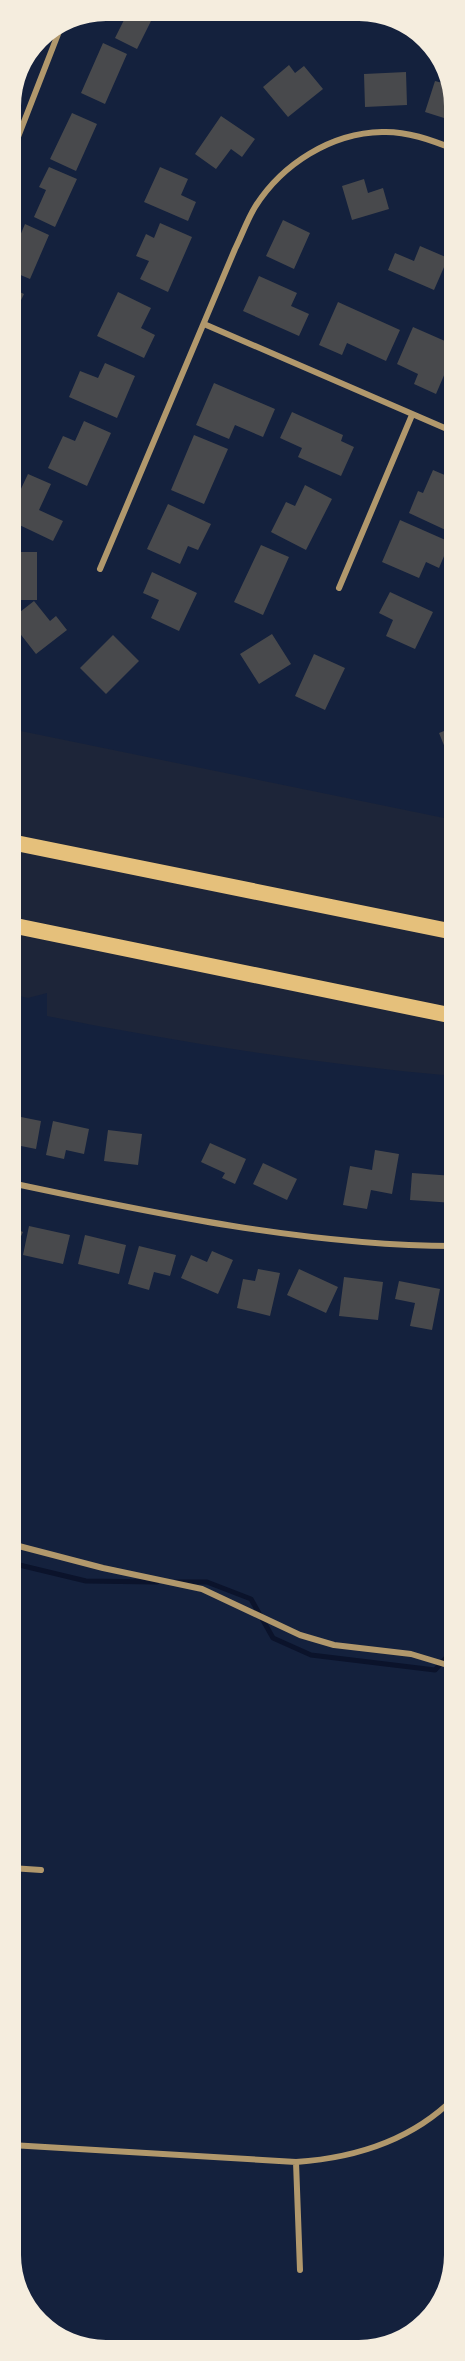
<svg xmlns="http://www.w3.org/2000/svg" width="465" height="2361" viewBox="0 0 465 2361" font-family="'DM Sans',sans-serif">
<style>
.green{fill:#1d2539}
.lines{fill:none;stroke-linecap:round;stroke-linejoin:round}
.stream{stroke:#0b132b;stroke-width:5}
.building{fill:#48494c}
.minor{stroke:#b1986c;stroke-width:6}
.motorway{stroke:#e5c07b;stroke-width:16}
</style>
<rect width="100%" height="100%" fill="#14213d"/>
<path class="green" d="M11,729L454,820V1076C317,1064 182,1043 47,1016V993L28,998L11,994Z"/>
<g class="lines">
<path class="stream" d="M11,1563L86,1581L157,1582
M176,1582H207L251,1599L273,1638L311,1655L435,1670L454,1649"/>
</g>
<path class="building" d="M110,11L155,13L137,49L115,38L125,18Z
M373,14H384L391,18Z
M103,43L127,54L105,104L81,93Z
M289,65L295,73L304,66L323,89L288,117L263,87Z
M406,72L407,105L365,107L364,74Z
M435,81L450,85L454,94V112L447,109L444,118L425,112Z
M72,113L97,124L76,171L50,159Z
M221,116L255,139L242,157L231,149L216,169L195,154Z
M49,167L77,179L55,227L34,217L46,190L39,187Z
M160,167L188,179L181,195L196,202L188,221L144,202Z
M364,179L368,193L383,188L389,209L352,220L342,186Z
M283,220L310,233L294,269L266,256Z
M160,223L192,237L168,292L140,279L149,261L136,256L146,234L154,238Z
M25,224L49,235L30,279L11,271V257Z
M420,246L448,258L434,290L388,270L395,253L414,261Z
M259,276L297,293L291,306L309,314L299,336L243,311Z
M11,288L24,294L11,321Z
M118,292L151,308L141,328L155,335L144,358L97,336Z
M338,302L400,330L386,361L347,343L342,355L319,345Z
M413,327L454,345V352L436,394L414,384L418,374L397,364Z
M105,363L135,376L117,418L69,397L80,371L98,378Z
M214,383L275,409L263,437L235,425L229,439L196,425Z
M292,412L343,435L341,441L354,447L341,476L298,457L302,448L280,438Z
M84,421L111,433L87,486L48,468L63,436L75,441Z
M194,435L228,449L204,504L171,490Z
M433,470L454,479L452,533L409,513L418,491L423,493Z
M28,474L51,484L39,510L63,521L53,541L11,521V510Z
M305,485L332,499L306,550L271,532L286,502L295,506Z
M168,504L211,524L198,550L188,546L180,564L147,549Z
M400,520L450,542L439,568L426,562L419,578L382,562Z
M261,545L289,557L263,615L234,602Z
M11,552H37V600H11Z
M152,572L197,593L179,631L151,618L159,600L143,593Z
M390,592L433,612L415,649L386,636L393,620L379,613Z
M34,601L50,621L56,616L67,630L36,654L18,631L11,637V619Z
M272,634L291,664L259,684L240,654Z
M113,635L139,661L106,694L80,668Z
M314,654L345,668L325,710L295,696Z
M454,727V770L439,733Z
M11,1115L41,1121L36,1149L11,1144Z
M53,1121L89,1129L84,1154L66,1150L64,1159L46,1155Z
M108,1130L142,1134L138,1165L104,1161Z
M210,1143L246,1159L235,1184L222,1178L225,1173L201,1162Z
M375,1150L399,1154L392,1194L371,1190L367,1209L343,1205L350,1166L372,1170Z
M263,1163L297,1179L287,1200L253,1184Z
M412,1173L454,1176V1203L410,1200Z
M29,1226L70,1235L63,1264L23,1255Z
M11,1227L23,1232L11,1258Z
M85,1235L126,1245L119,1274L78,1264Z
M139,1246L176,1255L170,1276L154,1272L149,1290L128,1284Z
M212,1251L233,1260L218,1294L181,1278L191,1255L207,1262Z
M258,1269L280,1273L270,1316L237,1308L243,1279L255,1281Z
M299,1269L338,1287L326,1313L287,1295Z
M344,1277L383,1282L378,1320L339,1316Z
M399,1281L440,1289L432,1330L410,1326L415,1303L395,1299Z
M452,1314H454V1337L450,1336Z"/>
<g class="lines">
<path class="minor" d="M11,155L60,29
M204,324L454,432
M100,569L235,249C242,235 247,220 255,207C282,164 331,133 382,132C407,131 431,140 454,149
M339,588L412,415
M11,1183C152,1213 310,1246 454,1246
M11,1544L103,1568L202,1589L300,1635L334,1645L411,1654L454,1667
M11,1868L41,1870
M11,2145L296,2162C354,2158 412,2140 454,2098
M296,2162L300,2270"/>
<path class="motorway" d="M11,842L454,932
M11,925L454,1016"/>
</g>
<path d="M0 0H465V2361H0ZM106 21H359A85 85 0 0 1 444 106V2255A85 85 0 0 1 359 2340H106A85 85 0 0 1 21 2255V106A85 85 0 0 1 106 21Z" fill="#f5edde" fill-rule="evenodd"/>
</svg>
